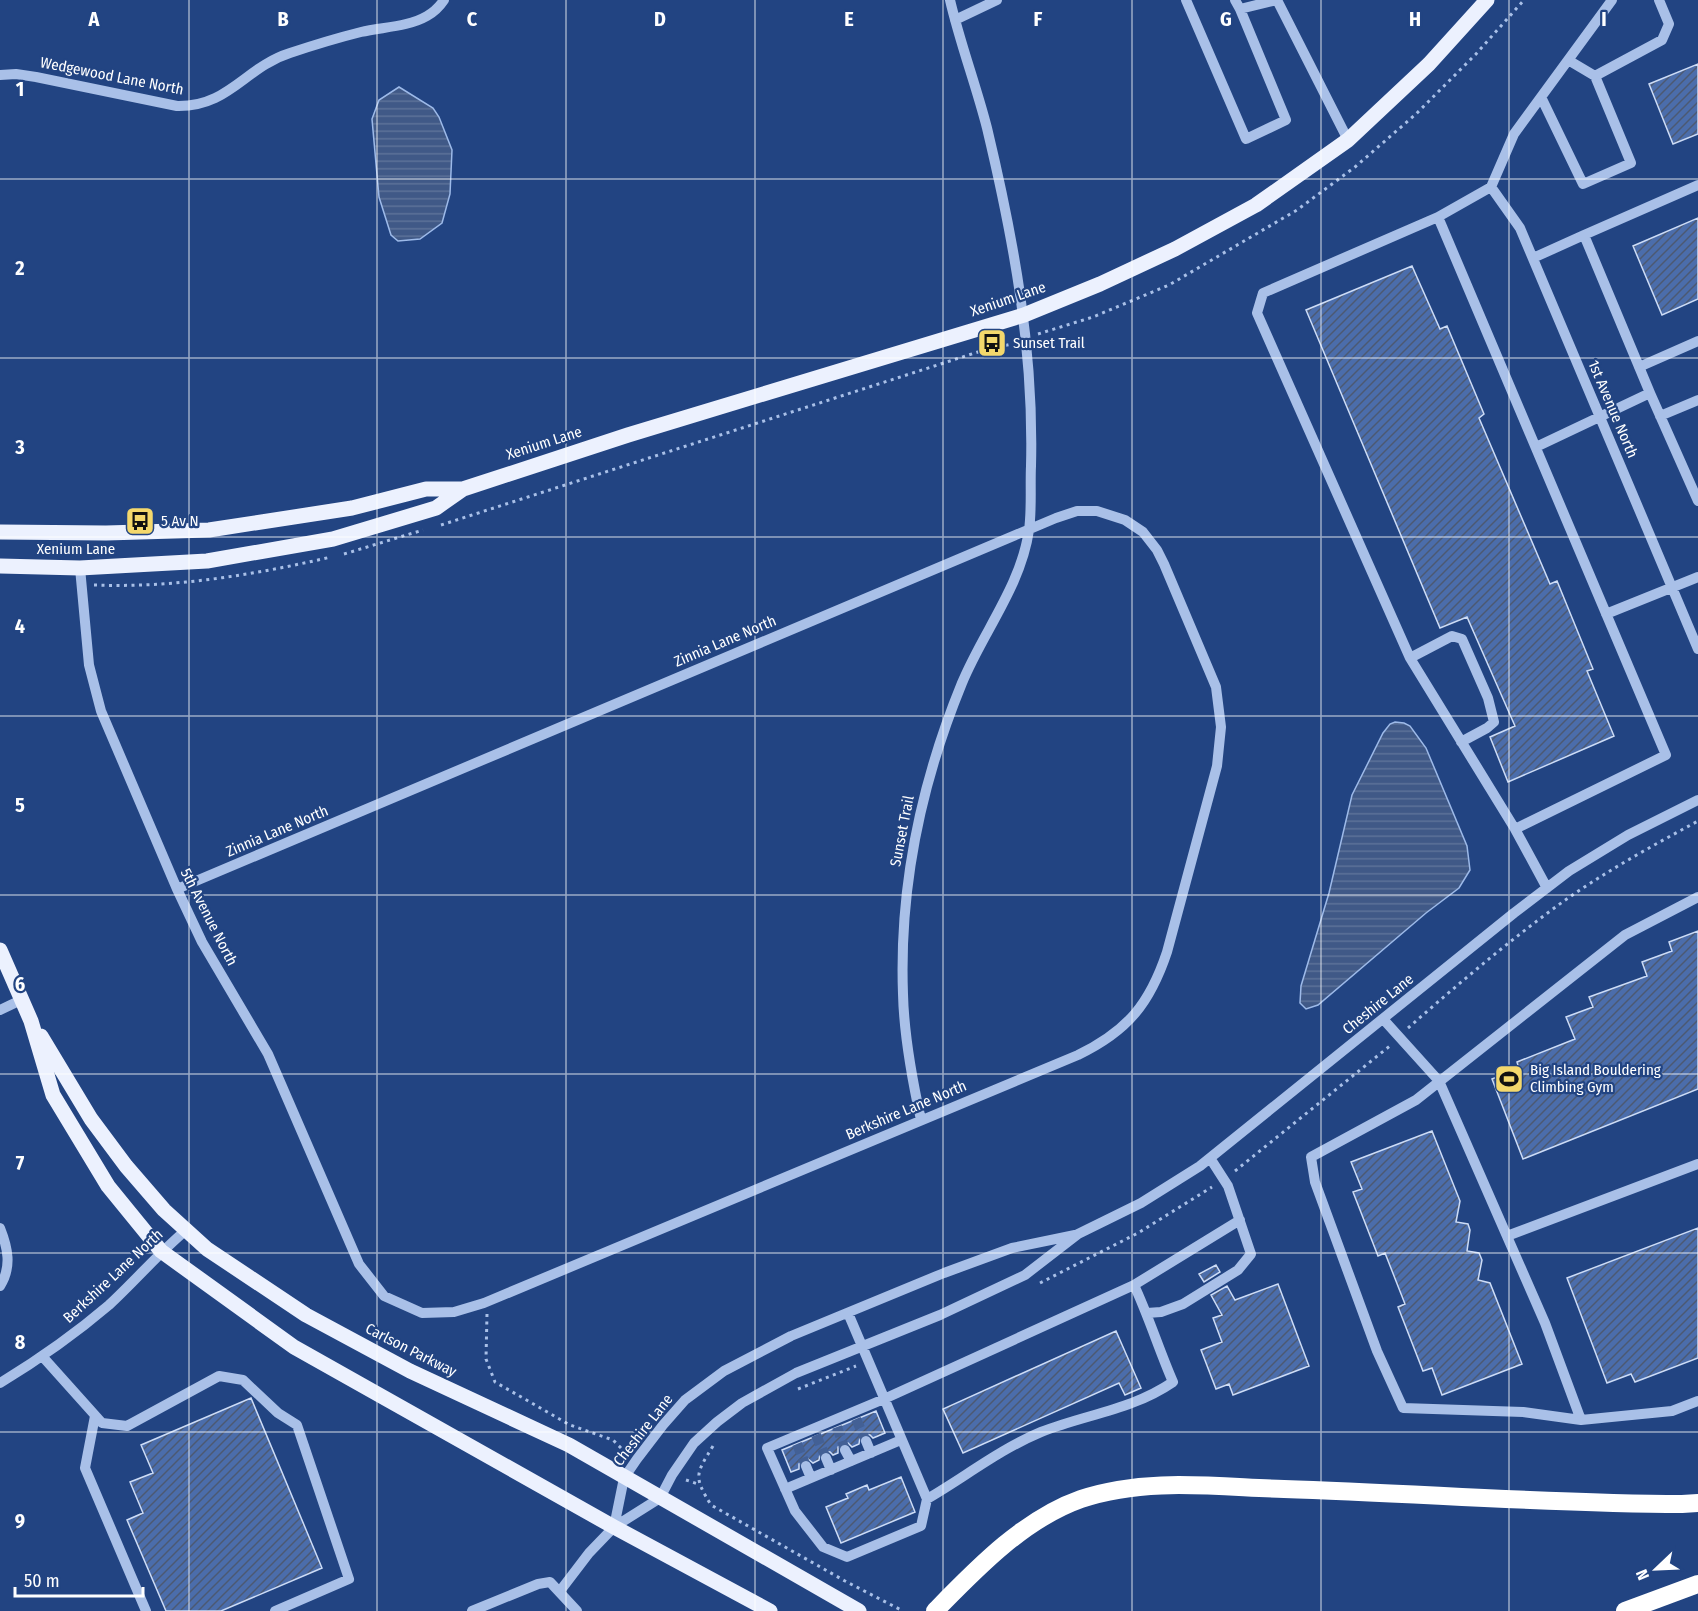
<svg xmlns="http://www.w3.org/2000/svg" width="1698" height="1611" viewBox="0 0 1698 1611" font-family="'Fira Sans Condensed',sans-serif">
<style>
.water{fill:url(#water-rules);stroke:#9dbae9;stroke-width:1.5}
.building{fill:url(#building-hatch);stroke:#cddcf6;stroke-width:1.5}
.lines{fill:none;stroke-linecap:round;stroke-linejoin:round}
.minor-tunnel{stroke:#436095;stroke-width:10;stroke-dasharray:10 5;stroke-linecap:butt}
.path{stroke:#a9c0e8;stroke-width:3;stroke-dasharray:3 4.5;stroke-linecap:butt}
.minor{stroke:#a9c0e8;stroke-width:10}
.major{stroke:#ecf1fe;stroke-width:15}
.highway{stroke:#fff;stroke-width:18}
.grid{fill:none;stroke:#fff;stroke-width:1.5;stroke-opacity:0.55}
.labels{text-anchor:middle;dominant-baseline:central;stroke-width:4.5;stroke-linejoin:round;paint-order:stroke}
.street-label{font-size:15px;fill:#fff;stroke:#224482}
.poi-label{font-size:15px;fill:#fff;stroke:#224482;text-anchor:start}
.grid-label{font-size:20px;text-anchor:middle;font-weight:bold;fill:#fff;stroke:#224482;stroke-width:4.5;stroke-linejoin:round;paint-order:stroke}
</style>
<defs>
<pattern id="water-rules" width="6" height="5" patternUnits="userSpaceOnUse" patternTransform="scale(1.5)"><rect width="6" height="5" fill="#405987"/><path d="M0 2.5h6" fill="none" stroke="#5d7299"/></pattern>
<pattern id="building-hatch" width="6" height="6" patternUnits="userSpaceOnUse" patternTransform="scale(1.5)"><rect width="6" height="6" fill="#4b6dab"/><path d="M-1 1l2-2M0 6l6-6M5 7l2-2" fill="none" stroke="#4c5972"/></pattern>
</defs>
<rect width="100%" height="100%" fill="#224482"/>
<path class="water" d="M399,87L433,108L439,117L452,150L450,194L442,223L420,239L398,241L391,235L379,197L372,119L379,100Z
M1395,722L1404,723L1410,726L1426,748L1467,846L1470,870L1459,888L1426,913L1318,1005L1306,1009L1300,1003L1301,986L1329,893L1352,795L1383,733L1390,724Z"/>
<path class="building" d="M1698,64V134L1673,144L1649,84Z
M1698,218V299L1662,315L1633,246Z
M1412,266L1440,329L1447,326L1484,414L1479,418L1550,584L1557,581L1593,669L1587,671L1614,736L1508,782L1490,737L1515,726L1467,617L1440,628L1306,310Z
M1698,931V1089L1523,1159L1492,1079L1519,1069L1517,1062L1575,1039L1566,1017L1593,1007L1589,997L1647,976L1642,962L1672,951L1669,942Z
M1432,1131L1460,1201L1456,1222L1468,1224L1470,1230L1467,1251L1479,1253L1482,1260L1478,1280L1490,1283L1522,1364L1442,1395L1432,1368L1423,1371L1398,1307L1405,1304L1385,1253L1378,1256L1353,1192L1362,1189L1351,1162Z
M1698,1228V1358L1635,1382L1631,1374L1607,1383L1567,1278Z
M1216,1265L1220,1272L1204,1282L1199,1274Z
M1278,1284L1309,1366L1233,1395L1229,1384L1216,1389L1201,1350L1222,1342L1213,1318L1222,1315L1211,1295L1227,1286L1235,1300Z
M1116,1331L1141,1388L1125,1395L1119,1383L963,1453L943,1409Z
M251,1398L322,1568L221,1611H166L127,1520L143,1513L130,1482L153,1473L141,1445Z
M876,1411L885,1433L873,1438L870,1435L864,1434L860,1437L859,1444L852,1447L848,1443H842L838,1447V1453L833,1455L830,1452L824,1451L820,1454L819,1460L813,1463L808,1459H803L799,1464V1469L791,1472L782,1450Z
M901,1477L915,1512L841,1543L826,1507L848,1498L846,1494L867,1485L869,1490Z"/>
<g class="lines">
<path class="minor-tunnel" d="M856,1419L866,1441
M837,1427L845,1450
M816,1435L826,1458
M797,1444L806,1466"/>
<path class="path" d="M1038,334L1093,317L1169,285L1297,210L1355,167L1416,114L1476,54L1524,0
M441,525L984,350L1012,344
M344,554L423,530
M94,585C174,588 254,575 331,557
M1408,1028C1456,986 1505,944 1557,906C1601,874 1650,847 1698,821
M1235,1171L1391,1045
M1040,1283L1138,1233L1212,1187
M487,1314L486,1359L495,1382L570,1425L613,1440L625,1452
M798,1389L856,1366
M713,1446C696,1474 693,1476 711,1505L845,1581L903,1611
M686,1480L698,1484"/>
<path class="minor" d="M1186,0L1246,139L1286,120L1240,9
M1235,0L1240,9L1277,0L1348,140
M955,20L997,0
M1568,60L1595,76
M0,75L16,74L36,77L177,106C229,107 245,67 290,53C314,45 337,38 361,32C382,27 408,27 427,16C434,12 440,6 444,0
M1541,97L1583,184L1631,163L1595,76L1662,40L1669,24L1659,0
M1491,187L1520,228L1698,649
M1438,217L1491,187L1514,134L1612,0
M1584,235L1698,185
M1533,258L1584,235L1650,393L1536,447
M1639,367L1698,341
M1650,393L1698,501
M1660,416L1698,400
M80,568L89,665L101,711L177,889L202,942L268,1054L359,1264L384,1296L422,1313L454,1312L484,1303L1078,1055C1128,1031 1150,1003 1167,952L1217,766L1221,727L1216,687L1164,564L1157,550L1143,532L1125,520L1097,511H1077L1056,518L177,889
M1606,614L1698,577
M1410,658L1452,636L1462,639L1488,698L1494,722L1487,728L1461,742
M1515,829L1666,755L1438,217L1263,293L1257,313L1410,658L1515,829L1547,888
M1698,897L1625,935L1416,1100L1311,1157L1315,1182L1377,1351L1403,1408L1523,1412L1581,1420L1672,1411L1698,1401
M0,1010L21,1000
M1383,1019L1439,1081L1545,1323L1581,1420
M921,1120C912,1079 904,1036 903,994C899,886 921,783 962,683C983,632 1021,586 1029,530C1032,509 1030,487 1031,466C1034,350 1014,241 987,128C976,85 960,43 950,0
M0,1228C8,1248 12,1267 0,1286
M1507,1236L1698,1164
M1134,1285L1240,1220
M848,1313L927,1499L921,1526L847,1557L823,1547L795,1511L767,1448L884,1399L1134,1285C1149,1317 1159,1350 1173,1382C1132,1410 1087,1414 1041,1432C1000,1449 965,1477 927,1499
M1147,1313L1161,1312L1183,1304L1238,1270L1251,1254L1228,1186L1210,1158
M42,1356L102,1423L127,1426L219,1376L243,1380L278,1413L297,1425L349,1579L275,1611
M0,1383C38,1360 75,1334 109,1305C135,1281 158,1254 185,1231
M95,1416L85,1468L146,1611
M866,1441L871,1453
M845,1450L851,1461
M826,1458L831,1470
M806,1466L811,1478
M785,1489L901,1440
M614,1527L624,1478L637,1459L663,1425L685,1400L724,1371L791,1336L944,1273L1012,1248L1075,1235
M560,1591L589,1553L614,1527L660,1498L672,1475L694,1443L717,1422L742,1403L796,1373L940,1315L1025,1275L1078,1234L1141,1203L1200,1166L1514,913L1569,871L1628,835L1698,800
M472,1611L538,1584L550,1582L577,1611"/>
<path class="major" d="M0,532L106,533L209,530L352,508L426,489H463
M0,566L80,568L207,561L333,539L436,508L463,489L628,435L1024,315L1100,284L1175,249L1256,205L1348,140L1429,64L1487,0
M0,950L31,1021L53,1095L108,1186L161,1251L294,1347L614,1527L770,1611
M41,1036L91,1119L126,1166L164,1210L207,1249L306,1315L410,1371L569,1445L859,1611"/>
<path class="highway" d="M935,1611C977,1568 1024,1519 1081,1499C1146,1477 1217,1487 1284,1489C1417,1493 1549,1504 1682,1504L1698,1503
M1625,1611L1698,1584"/>
</g>
<path class="grid" d="M189,0V1611M377,0V1611M566,0V1611M755,0V1611M943,0V1611M1132,0V1611M1321,0V1611M1509,0V1611M0,179H1698M0,358H1698M0,537H1698M0,716H1698M0,895H1698M0,1074H1698M0,1253H1698M0,1432H1698"/>
<defs>
<g id="bus-square" transform="scale(1.5)"><rect x="-9" y="-9" width="18" height="18" rx="4" fill="#f4d86c" stroke="#224482"/><path d="M-5-6H5V4H4V6H2V4H-2V6H-4V4H-5ZM-3.5-4V0h7V-4ZM-3.5 1.2v1.5H-2V1.2ZM2 1.2v1.5H3.5V1.2Z" fill="#111"/></g>
<g id="stadium-square" transform="scale(1.5)"><rect x="-9" y="-9" width="18" height="18" rx="4" fill="#f4d86c" stroke="#224482"/><path d="M0-5a6.5 5 0 1 0 0 10a6.5 5 0 1 0 0-10ZM-3.5-1.8h7v3.6h-7Z" fill="#111"/></g>
</defs>
<g fill-rule="evenodd">
<use href="#bus-square" x="992" y="343"/>
<use href="#bus-square" x="140" y="521"/>
<use href="#stadium-square" x="1509" y="1079"/>
</g>
<g class="labels">
<g class="street-label">
<text transform="translate(112 76) rotate(11)">Wedgewood Lane North</text>
<text transform="translate(1008 299) rotate(-19)">Xenium Lane</text>
<text transform="translate(1613 409) rotate(67)">1st Avenue North</text>
<text transform="translate(544 443) rotate(-18)">Xenium Lane</text>
<text x="76" y="549">Xenium Lane</text>
<text transform="translate(725 641) rotate(-23)">Zinnia Lane North</text>
<text transform="translate(277 831) rotate(-23)">Zinnia Lane North</text>
<text transform="translate(902 831) rotate(-79)">Sunset Trail</text>
<text transform="translate(209 917) rotate(63)">5th Avenue North</text>
<text transform="translate(1378 1004) rotate(-39)">Cheshire Lane</text>
<text transform="translate(906 1110) rotate(-23)">Berkshire Lane North</text>
<text transform="translate(113 1276) rotate(-43)">Berkshire Lane North</text>
<text transform="translate(411 1350) rotate(27)">Carlson Parkway</text>
<text transform="translate(643 1430) rotate(-52)">Cheshire Lane</text>
</g>
<g class="poi-label">
<text x="1013" y="343">Sunset Trail</text>
<text x="161" y="521">5 Av N</text>
<text x="1530" y="1070">Big Island Bouldering<tspan x="1530" dy="17">Climbing Gym</tspan></text>
</g>
</g>
<g class="grid-label">
<text x="94" y="26">A</text>
<text x="283" y="26">B</text>
<text x="472" y="26">C</text>
<text x="660" y="26">D</text>
<text x="849" y="26">E</text>
<text x="1038" y="26">F</text>
<text x="1226" y="26">G</text>
<text x="1415" y="26">H</text>
<text x="1604" y="26">I</text>
<text x="20" y="96">1</text>
<text x="20" y="275">2</text>
<text x="20" y="454">3</text>
<text x="20" y="633">4</text>
<text x="20" y="812">5</text>
<text x="20" y="991">6</text>
<text x="20" y="1170">7</text>
<text x="20" y="1349">8</text>
<text x="20" y="1528">9</text>
</g>
<g transform="translate(1656 1569) rotate(247)" stroke="#224482" stroke-width="4.5" paint-order="stroke">
<path d="M0-4.5L10 22L0 15L-10 22Z" fill="#ffffff"/>
<text y="-9" font-size="16" font-weight="bold" text-anchor="middle" fill="#ffffff">N</text>
</g>
<path d="M15 1587v9h128v-9" fill="none" stroke="#ffffff" stroke-width="3"/>
<text x="24" y="1587" font-size="18" fill="#ffffff" stroke="#224482" stroke-width="4.5" paint-order="stroke">50 m</text>
</svg>
